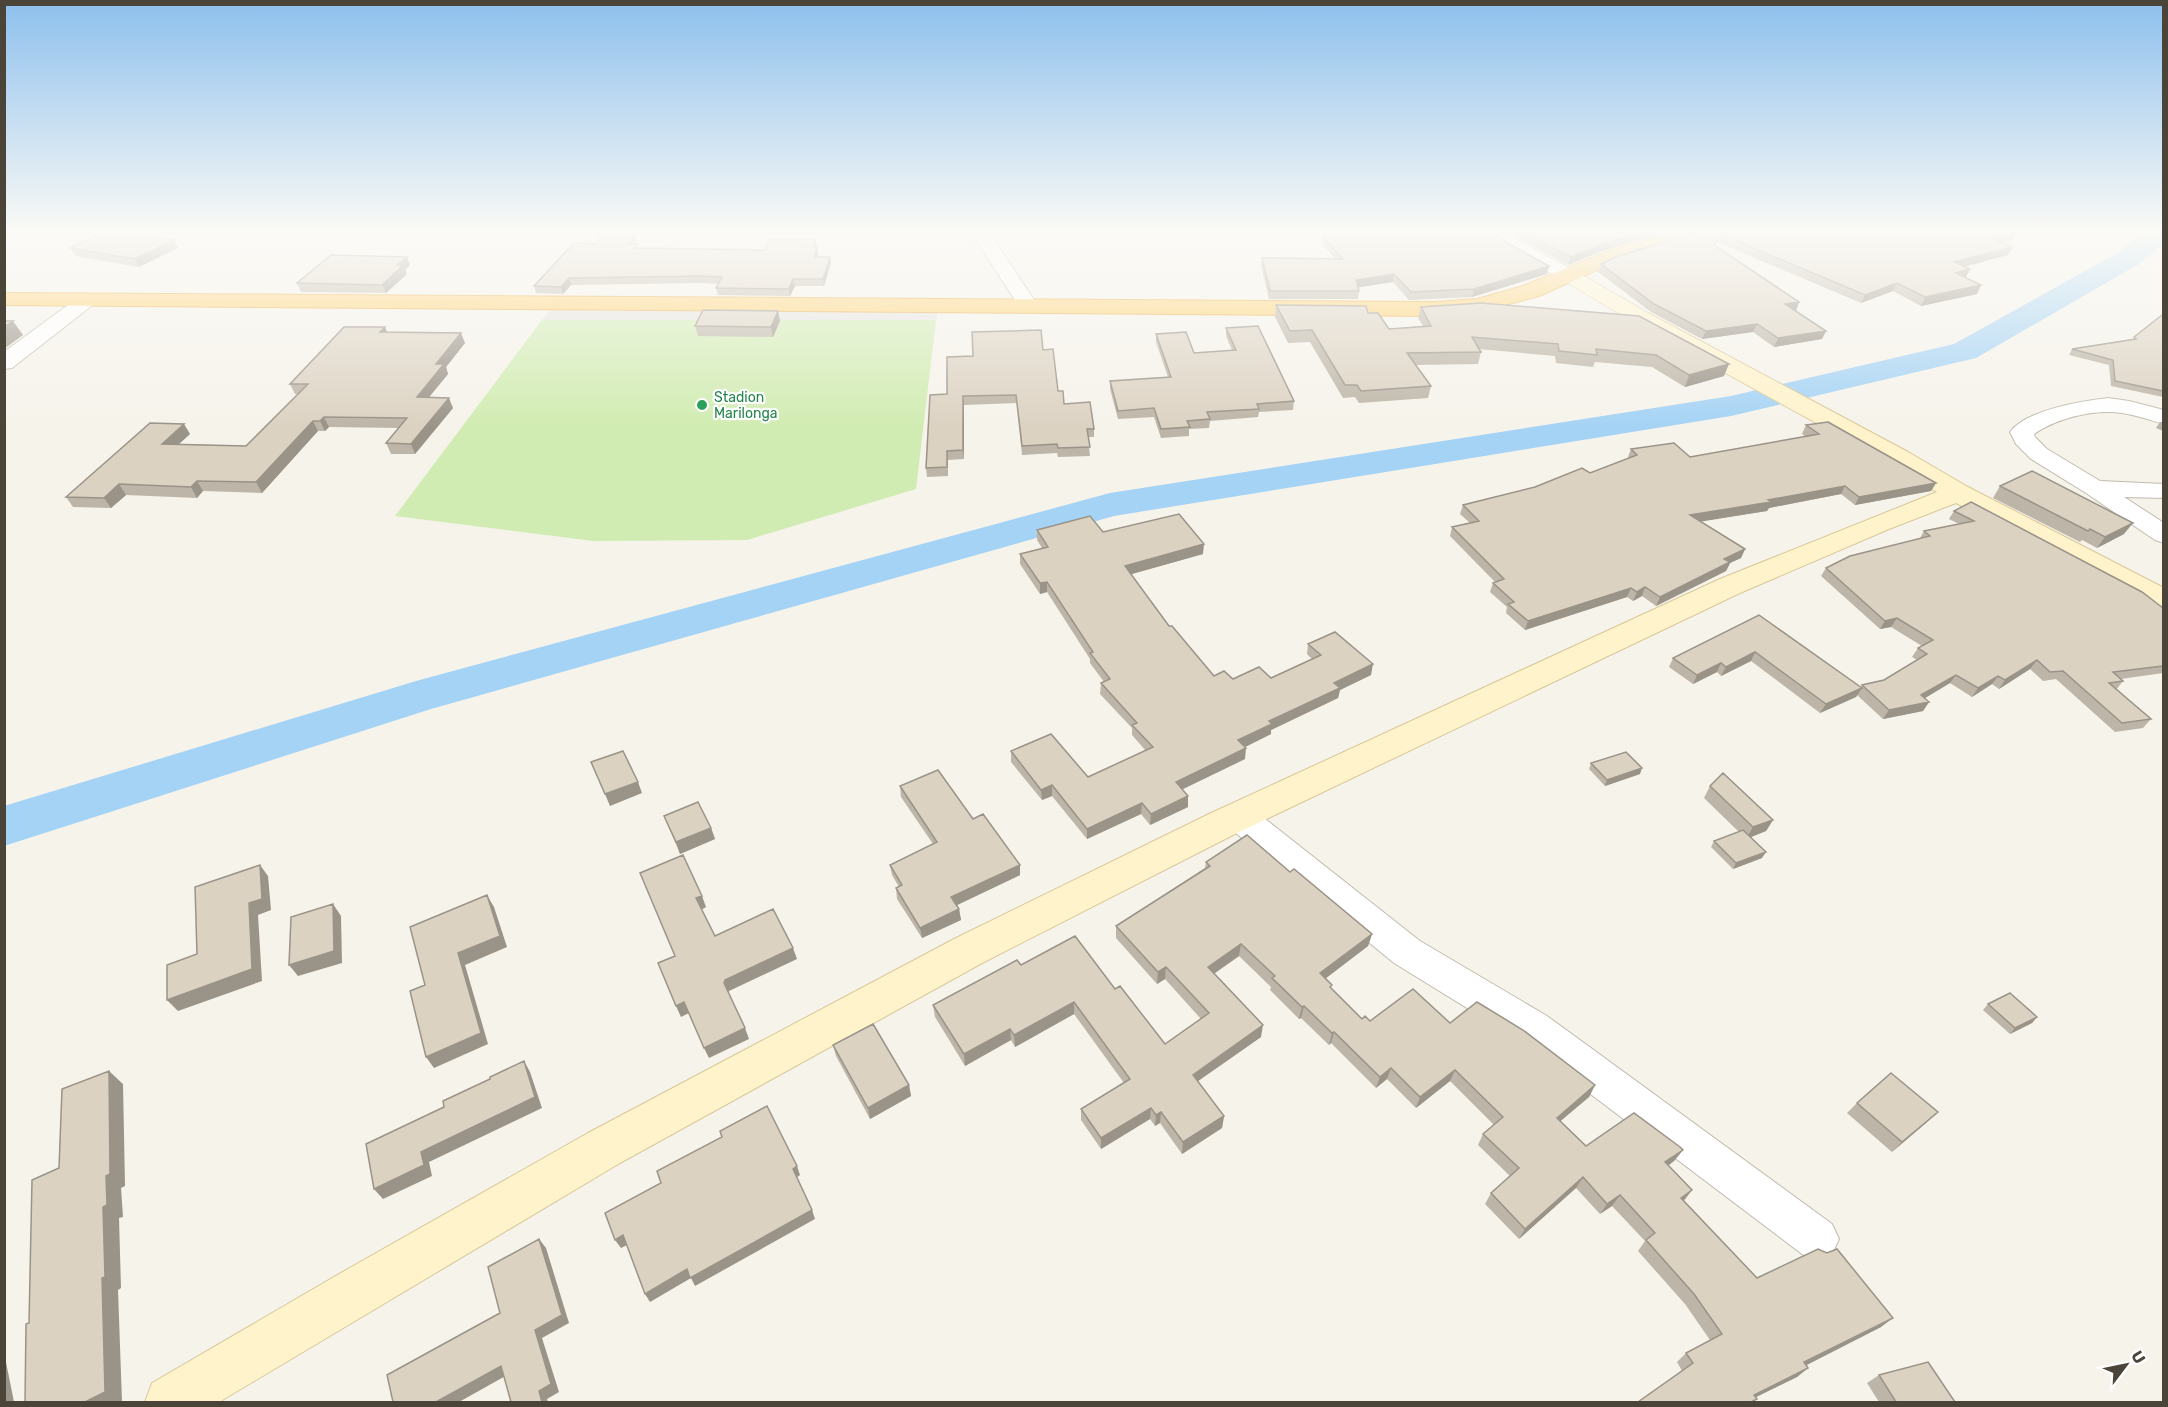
<svg xmlns="http://www.w3.org/2000/svg" width="2168" height="1407" viewBox="0 0 2168 1407" font-family="Rubik,sans-serif">
<style>
.green{fill:#d1ecb2}
.parking{fill:#e5e3df}
.lines{fill:none;stroke-linecap:round;stroke-linejoin:round}
.river{fill:#a5d3f5;fill-rule:evenodd}
.street-casing{stroke:#c2bbad;stroke-width:2}
.secondary-casing{stroke:#d8c899;stroke-width:2}
.highway-casing{stroke:#e6a735;stroke-width:2}
.street{fill:#fff;fill-rule:evenodd}
.secondary{fill:#fff3cc;fill-rule:evenodd}
.highway{fill:#ffd06d;fill-rule:evenodd}
.wall{fill:#bdb5a7}
.shaded-wall{fill:#9a9388}
.building{fill:#dcd2c2;stroke:#9a9388;stroke-width:1.5}
.leisure-dot{fill:#2e9e5b;stroke:#fff;stroke-width:2}
.labels{text-anchor:middle;dominant-baseline:central;stroke-width:4.5;stroke-linejoin:round;paint-order:stroke}
.far-leisure-label{font-size:14px;fill:#27864d;stroke:#fff;text-anchor:start}
</style>
<rect width="100%" height="100%" fill="#f6f3eb"/>
<path class="green" d="M542,320H936L916,489L747,540L593,541L395,516Z"/>
<path class="parking" d="M551,309L938,311L936,320H542Z"/>
<g class="lines">
<path class="river" d="M2145,231H2164V244L2139,264L1976,358L1731,416L1114,516L431,709L4,846V806L416,681L1110,493L1731,396L1954,344L2119,252Z"/>
<g class="street-casing">
<path id="street" d="M970,231H988L1039,307L1036,311H1022Z
M1485,231H1505L1520,242L1577,272L1580,276L1577,280H1563L1508,250Z
M87,294L94,296L97,300L94,304L12,368L4,369V352L80,296Z
M2108,398L2129,401L2164,410V424C2150,420 2136,415 2122,413C2094,409 2057,418 2034,434L2035,437L2047,449L2100,481L2164,484V498L2124,497L2164,523V543L2155,540L2086,493L2031,459L2016,444L2010,432C2026,410 2082,401 2108,398Z
M1238,803L1250,807L1420,941L1547,1016L1832,1224L1839,1239L1832,1254L1817,1261L1802,1254L1519,1040L1394,963L1226,825L1222,816L1226,807Z"/>
</g>
<g class="secondary-casing">
<path id="secondary" d="M1570,270L1577,272L1648,313L1908,452L1968,487L2164,588V610L2153,608L1956,503L1889,529L1740,593L1235,834L984,962L620,1163L219,1402H145L152,1383L346,1270L588,1133L956,938L1209,814L1720,579L1937,492C1814,418 1685,355 1563,280L1560,276L1563,272Z"/>
</g>
<g class="highway-casing">
<path id="highway" d="M1677,231H1707L1704,235L1615,262L1539,296L1478,312L1434,316L4,305V293L1434,302L1477,299L1523,286L1601,254Z"/>
</g>
<use href="#street" class="street"/>
<use href="#secondary" class="secondary"/>
<use href="#highway" class="highway"/>
</g>
<path class="wall" d="M1350,231H1492L1547,274L1472,297L1409,300L1393,282L1358,287L1359,291L1358,299H1269L1261,266L1262,258L1335,259L1322,244L1323,237L1349,234Z
M1508,231H1670L1600,252L1568,265L1521,240Z
M1703,231L2016,232L2012,240L2001,243L2012,247L2008,255L1965,267L1966,277H1964L1981,285L1977,294L1921,306L1893,291L1861,303L1717,242L1715,245L1799,302L1796,311L1826,331L1822,339L1774,347L1753,332L1702,339L1651,312L1598,272L1601,264Z
M816,239L818,254L817,257H830L831,263L824,286H795L790,296L718,295L716,288L719,284L702,283L571,285L563,294L536,293L534,286L597,244H637L638,248L765,250Z
M174,240L178,248L139,267L75,256L70,248Z
M407,257L410,265L405,270L407,274L386,293L301,292L297,283Z
M1481,303L1724,376L1685,387L1652,367L1595,362L1593,367L1556,363L1555,356L1479,349L1481,352L1478,364L1415,365L1431,386L1428,398L1359,403L1355,397L1343,398L1310,342L1288,343L1275,317L1276,305L1368,313L1389,329L1423,326L1418,318L1421,307Z
M778,311L780,321L773,337L698,336L695,326Z
M2163,316V397L2111,386L2109,365L2069,355L2072,349L2133,339Z
M385,327L387,332L465,343L446,367L448,374L429,397L453,408L415,454H391L386,443L399,428L329,427L325,431H318L262,493L203,491L197,498L126,495L111,508L73,507L66,497L190,434L179,444L246,446L298,394H295L290,384Z
M1226,328L1294,401L1293,410L1259,412L1258,417L1210,421L1209,428L1189,429V436L1161,438L1154,417L1118,419L1110,389V381L1168,377L1156,342V334L1194,353L1232,350L1226,336Z
M1043,350L1058,391L1064,404L1094,429V437H1088L1090,456L1058,457L1057,453L1022,455L1017,403L964,405V459L948,460V476L927,477L926,468L947,394L973,356Z
M2160,422H2163V431L2156,428Z
M1806,425L1936,483L1931,491L1855,505L1841,494L1769,508L1767,511L1700,521L1745,549L1741,558L1730,563L1726,571L1656,606L1642,596L1633,601L1627,597L1525,630L1506,613L1507,607L1490,592L1493,583L1495,582L1450,536L1452,527L1470,523L1460,514L1463,505L1590,473L1628,458V457L1631,449L1690,457L1806,437L1802,434Z
M2000,486L2124,534L2097,548L2082,540L2080,542L1993,498Z
M1954,511L2163,608V673L2121,679L2123,681L2116,690L2151,719L2143,728L2115,732L2056,679L2043,681L2030,669L1999,689L1992,684L1972,697L1950,683L1925,698L1929,702L1923,711L1883,719L1857,695L1856,697L1820,713L1751,661L1721,676L1717,672L1693,684L1669,667L1673,658L1759,615L1861,687L1862,685L1884,680L1917,660L1912,657L1918,648L1922,646L1891,627L1880,629L1821,576L1826,568L1920,538L1924,531L1959,524L1949,519Z
M1037,530L1103,532L1203,554L1131,574L1169,626L1214,676L1233,679L1271,678L1312,659L1307,654L1308,644L1371,675L1340,690L1338,698L1271,730V734L1245,747V759L1182,789L1188,796V807L1150,825L1141,814L1087,839L1052,796L1042,800L1011,762V751L1088,777L1146,751L1132,735V728L1100,694L1101,683L1104,682L1090,663V659L1047,592L1040,594L1020,564V554L1042,548L1037,540Z
M1591,763L1640,774L1605,786L1589,769Z
M900,786L973,819L1020,875L957,905L959,909L961,920L922,938L897,899L896,888L899,887L892,875L890,865L933,844L901,797Z
M1710,786L1773,820L1766,831L1751,837L1762,858L1733,869L1711,847L1714,841L1739,832L1704,798Z
M664,816L711,828L715,839L680,854Z
M1206,862L1290,872L1372,934L1368,946L1326,978L1332,989L1362,1019L1370,1021L1450,1023L1595,1085L1589,1097L1560,1121L1586,1146L1683,1150L1674,1161L1668,1166L1692,1190L1684,1201L1757,1278L1881,1327L1806,1365L1808,1368L1797,1377L1756,1397L1682,1371L1677,1362L1686,1353L1710,1340L1685,1304L1638,1251L1645,1241L1612,1206L1600,1214L1576,1188L1519,1239L1485,1204L1491,1193L1510,1176L1478,1145L1483,1134L1494,1125L1450,1081L1416,1108L1387,1079L1376,1088L1331,1043L1329,1045L1301,1018L1299,1019L1270,990L1271,987L1239,956L1214,974L1261,1037L1198,1081L1224,1116L1222,1128L1182,1154L1160,1123L1155,1126L1150,1119L1101,1149L1081,1120V1109L1124,1083L1074,1014L1015,1047L1011,1040L965,1066L935,1017L933,1005L1021,965L1115,989L1165,1044L1201,1019L1165,979L1157,984L1116,938V926L1205,868Z
M1988,1004L2037,1017L2032,1023L2010,1034L1983,1010Z
M833,1045L909,1085L911,1096L870,1119L836,1056Z
M1857,1103L1927,1122L1892,1152L1847,1113Z
M1879,1375L1955,1402H1879L1867,1383Z"/>
<path class="shaded-wall" d="M4,231H16L4,239Z
M634,231H638L631,251L629,244Z
M1646,231H1670L1600,252L1568,265L1571,257L1603,244Z
M2016,232L2012,240L1987,246L1991,238Z
M174,240L178,248L139,267L135,259Z
M817,247L818,254L815,264L814,257Z
M2012,247L2008,255L1950,270L1954,262Z
M407,257L410,265L405,270L407,274L386,293L382,285L397,265Z
M830,257L831,263L824,286L823,279Z
M1549,266L1547,274L1472,297L1474,289Z
M1970,269L1966,277L1952,281L1956,273Z
M1394,274L1393,282L1354,288L1356,280Z
M569,278L571,285L563,294L561,287Z
M793,279L795,286L790,296L789,289Z
M1897,283L1893,291L1861,303L1865,295Z
M1981,285L1977,294L1921,306L1925,297Z
M1799,302L1796,311L1785,304Z
M778,311L780,321L773,337L771,327Z
M13,321L23,335L4,349V327Z
M1757,324L1753,332L1702,339L1706,331Z
M385,327L389,337L380,332Z
M1826,331L1822,339L1774,347L1778,338Z
M461,333L465,343L446,367L448,374L421,407L417,397L436,364Z
M1729,364L1724,376L1685,387L1689,375Z
M963,396L964,405V459L963,450Z
M449,398L453,408L415,454L411,444Z
M324,417L329,427L325,431L320,421Z
M313,421L318,431L262,493L256,482Z
M184,424L190,434L168,454L162,444Z
M197,481L203,491L197,498L191,487Z
M1936,483L1931,491L1855,505L1859,497Z
M119,484L126,495L111,508L104,498Z
M1845,486L1841,494L1769,508L1767,511L1686,524L1690,515Z
M2133,523L2124,534L2097,548L2105,537Z
M1204,544L1203,554L1125,576V566Z
M1745,549L1741,558L1730,563L1726,571L1656,606L1660,597L1724,559Z
M1047,582V592L1040,594V583Z
M1645,587L1642,596L1633,601L1637,592Z
M1631,588L1627,597L1525,630L1528,621Z
M1897,618L1891,627L1880,629L1885,621Z
M1755,652L1751,661L1721,676L1726,667Z
M2037,660L2030,669L1999,689L2005,680Z
M1721,663L1717,672L1693,684L1697,675Z
M1373,664L1371,675L1340,690L1338,698L1271,730V734L1237,751L1238,740L1334,683Z
M1956,675L1950,683L1915,704L1921,695Z
M1998,676L1992,684L1972,697L1978,688Z
M1862,688L1856,697L1820,713L1826,704Z
M1929,702L1923,711L1883,719L1889,710Z
M1246,748L1245,759L1175,793L1176,782Z
M1642,768L1640,774L1605,786L1607,780Z
M638,782L642,793L610,806L605,794Z
M1052,785V796L1042,800L1041,790Z
M1188,796V807L1150,825L1151,814Z
M1142,803L1141,814L1087,839V829Z
M1773,820L1766,831L1746,839L1753,827Z
M711,828L715,839L680,854L676,842Z
M1766,852L1762,858L1733,869L1736,863Z
M260,865L268,876L271,910L258,915L262,981L178,1011L167,1000Z
M1020,865V875L953,907L951,897Z
M487,895L494,907L507,947L465,965L488,1044L434,1068L426,1057L458,953Z
M702,896L706,907L701,910L696,898Z
M333,904L341,916L342,963L298,976L289,965Z
M959,909L961,920L922,938L920,928Z
M1372,934L1368,946L1317,985L1320,973Z
M1241,944L1239,956L1206,979L1208,967Z
M793,948L797,959L729,991L728,995L724,983L725,980Z
M1166,967L1165,979L1157,984L1158,972Z
M684,1002L689,1013L681,1017L676,1006Z
M1074,1002V1014L1015,1047L1014,1035Z
M1304,1006L1301,1018L1299,1019L1302,1007Z
M2037,1017L2032,1023L2010,1034L2015,1028Z
M1263,1025L1261,1037L1191,1086L1193,1075Z
M745,1028L749,1039L709,1058L704,1048Z
M1010,1029L1011,1040L965,1066L964,1054Z
M1334,1032L1331,1043L1329,1045L1332,1033Z
M524,1061L530,1072L542,1108L429,1162L432,1176L383,1199L374,1189Z
M1391,1068L1387,1079L1376,1088L1380,1077Z
M1455,1070L1450,1081L1416,1108L1420,1097Z
M109,1071L123,1084L125,1186L121,1188L123,1217L119,1218L121,1288L118,1290L122,1402H85L102,1278L103,1207L106,1176Z
M909,1085L911,1096L870,1119L868,1108Z
M1595,1085L1589,1097L1550,1130L1557,1118Z
M1151,1108L1150,1119L1101,1149V1138Z
M1161,1112L1160,1123L1155,1126L1156,1115Z
M1938,1112L1927,1122L1892,1152L1902,1142Z
M1224,1116L1222,1128L1182,1154L1183,1142Z
M1683,1150L1674,1161L1657,1173L1665,1162Z
M797,1166L800,1175L796,1178L793,1169Z
M1583,1177L1576,1188L1519,1239L1525,1229Z
M1692,1190L1683,1201L1681,1198Z
M1620,1195L1612,1206L1600,1214L1607,1204Z
M812,1210L815,1219L695,1286L691,1278L650,1302L645,1294L687,1269Z
M623,1235L629,1244L621,1248L615,1240Z
M539,1239L546,1248L569,1323L542,1338L559,1392L547,1399L548,1402H542L539,1391L535,1330Z
M1893,1318L1881,1327L1793,1372L1804,1362Z
M4,1352L14,1402H4Z
M501,1366L509,1374L459,1402H436Z
M1808,1368L1797,1377L1746,1402L1754,1395Z"/>
<path class="building" d="M108,231H121L174,240L135,259L70,248Z
M603,231H634L629,244H637L635,248L765,250L769,240L816,239L813,247H817L814,257H830L823,279H793L789,289L716,288L722,277L701,276L569,278L561,287L534,286L574,243L597,244Z
M1351,231H1492L1509,244L1549,266L1474,289L1411,292L1394,274L1356,280L1359,291H1270L1262,258L1343,259L1323,237L1353,234Z
M1521,231H1646L1603,244L1571,257Z
M1702,231H2014L2016,232L1991,238L2012,247L1954,262L1970,269L1956,273L1981,285L1925,297L1897,283L1865,295L1720,234L1714,245L1799,302L1785,304L1826,331L1778,338L1757,324L1706,331L1654,304L1601,264L1618,256Z
M331,255L407,257L397,265H403L382,285L297,283Z
M1481,303L1639,316L1729,364L1689,375L1656,355L1596,349L1597,355L1559,351L1558,344L1472,337L1481,352L1407,353L1431,386L1361,391L1357,385H1345L1312,330L1290,331L1276,305L1366,306L1368,313H1378L1389,329L1431,326L1421,307Z
M703,310L778,311L771,327L695,326Z
M2162,315L2163,316V391L2115,381L2113,360L2072,349L2136,339L2134,337Z
M4,321H13L4,327Z
M1258,326L1294,401L1257,404L1259,409L1207,412L1210,419L1187,421L1190,427L1161,429L1154,408L1118,411L1110,381L1171,377L1156,334L1186,332L1194,353L1236,350L1226,328Z
M344,327H385L380,332L461,333L436,364H444L417,397L449,398L411,444L386,443L407,418L324,417L320,421H313L256,482L197,481L191,487L119,484L104,498L66,497L150,423L184,424L162,444L246,446L308,384H290Z
M1041,330L1043,350L1053,349L1058,391H1063L1064,404L1090,402L1094,429H1087L1090,447L1058,448L1057,444L1022,446L1016,395L963,396V450L947,451V467L926,468L930,395L947,394V357L973,356L972,332Z
M1828,422L1936,483L1859,497L1845,486L1768,500L1771,502L1690,515L1745,549L1724,559L1730,562L1660,597L1645,587L1637,592L1631,588L1528,621L1508,604L1514,602L1493,583L1504,579L1452,527L1479,521L1463,505L1535,487L1582,468L1590,473L1637,455L1631,449L1674,443L1690,457L1819,434L1806,425Z
M2032,471L2133,523L2105,537L2090,529L2088,531L2000,486Z
M1971,502L2142,592L2163,608V666L2113,672L2123,681L2109,683L2151,719L2122,723L2063,671L2050,672L2037,660L2005,680L1998,676L1978,688L1956,675L1921,695L1929,702L1889,710L1862,685L1884,680L1927,654L1918,648L1933,640L1897,618L1885,621L1826,568L1850,556L1930,536L1924,531L1974,521L1954,511Z
M1179,514L1204,544L1125,566L1169,626H1172L1214,676L1224,671L1233,679L1259,667L1271,678L1321,655L1308,644L1335,632L1373,664L1334,683L1340,688L1269,721L1272,724L1238,740L1246,748L1176,782L1188,796L1151,814L1142,803L1087,829L1052,785L1041,790L1011,751L1051,734L1088,777L1153,747L1132,725L1137,723L1101,683L1110,679L1090,653L1093,652L1047,582L1040,583L1020,554L1048,547L1037,530L1090,516L1103,532Z
M1759,615L1862,688L1826,704L1755,652L1726,667L1721,663L1697,675L1673,658Z
M623,751L638,782L605,794L591,762Z
M1626,752L1642,768L1607,780L1591,763Z
M938,770L973,819L983,814L1020,865L951,897L959,909L920,928L896,888L902,885L890,865L937,842L900,786Z
M1723,773L1773,820L1753,827L1710,786Z
M698,802L711,828L676,842L664,816Z
M1743,830L1766,852L1736,863L1714,841Z
M1247,835L1290,872L1294,869L1372,934L1320,973L1332,985L1330,987L1362,1019L1365,1016L1370,1021L1413,989L1450,1023L1477,1002L1523,1030L1595,1085L1557,1118L1586,1146L1634,1113L1680,1147L1683,1150L1665,1162L1692,1190L1681,1198L1757,1278L1818,1249L1827,1253L1837,1249L1893,1318L1804,1362L1808,1368L1754,1395L1757,1399L1751,1402H1638L1693,1363L1686,1353L1722,1334L1694,1294L1646,1240L1655,1233L1620,1195L1607,1204L1583,1177L1525,1229L1491,1193L1519,1168L1483,1134L1503,1117L1455,1070L1420,1097L1391,1068L1380,1077L1334,1032L1332,1033L1304,1006L1302,1007L1272,978L1275,976L1241,944L1208,967L1263,1025L1193,1075L1224,1116L1183,1142L1161,1112L1156,1115L1151,1108L1101,1138L1081,1109L1130,1079L1074,1002L1014,1035L1010,1029L964,1054L933,1005L1017,960L1021,965L1075,936L1115,989L1120,986L1165,1044L1209,1013L1166,967L1158,972L1116,926L1210,866L1206,862Z
M683,855L702,896L696,898L715,936L773,909L793,948L725,980L724,983L745,1028L704,1048L684,1002L676,1006L658,963L675,956L640,873Z
M260,865L262,899L249,903L252,969L167,1000V965L197,954L195,887Z
M487,895L500,936L458,953L481,1033L426,1057L410,991L425,985L410,927Z
M333,904L334,951L289,965L291,917Z
M2010,993L2037,1017L2015,1028L1988,1004Z
M873,1024L909,1085L868,1108L833,1045Z
M524,1061L535,1097L421,1152L424,1165L374,1189L366,1144L444,1107L443,1101L490,1079V1077Z
M109,1071L110,1174L106,1176L107,1205L103,1207L105,1277L102,1278L105,1392L85,1402H25L26,1324L29,1323L32,1180L59,1168L62,1089Z
M1891,1073L1938,1112L1902,1142L1857,1103Z
M767,1106L797,1166L793,1169L812,1210L690,1278L687,1269L645,1294L623,1235L615,1240L605,1213L661,1183L657,1171L722,1137L720,1131Z
M539,1239L562,1315L535,1330L551,1384L539,1391L542,1402H511L501,1366L436,1402H393L387,1375L500,1313L488,1267Z
M1928,1362L1955,1402H1896L1879,1375Z"/>
<linearGradient id="sky" x2="0" y2="1"><stop stop-color="#8dc0ed"/><stop offset="0.54" stop-color="#fbfaf6"/><stop offset="1" stop-color="#fbfaf6" stop-opacity="0"/></linearGradient>
<rect width="2168" height="428" fill="url(#sky)"/>
<circle class="leisure-dot" cx="702" cy="405" r="6"/>
<g class="labels">
<g class="far-leisure-label">
<text x="714" y="397">Stadion<tspan x="714" dy="16">Marilonga</tspan></text>
</g>
</g>
<rect width="2168" height="1407" fill="none" stroke="#4b4438" stroke-width="12"/>
<g transform="translate(2126 1365) rotate(58)" stroke="#ffffff" stroke-width="4.5" paint-order="stroke">
<path d="M0-4.5L10 22L0 15L-10 22Z" fill="#4b4438"/>
<text y="-9" font-size="16" font-weight="bold" text-anchor="middle" fill="#4b4438">U</text>
</g>
</svg>
